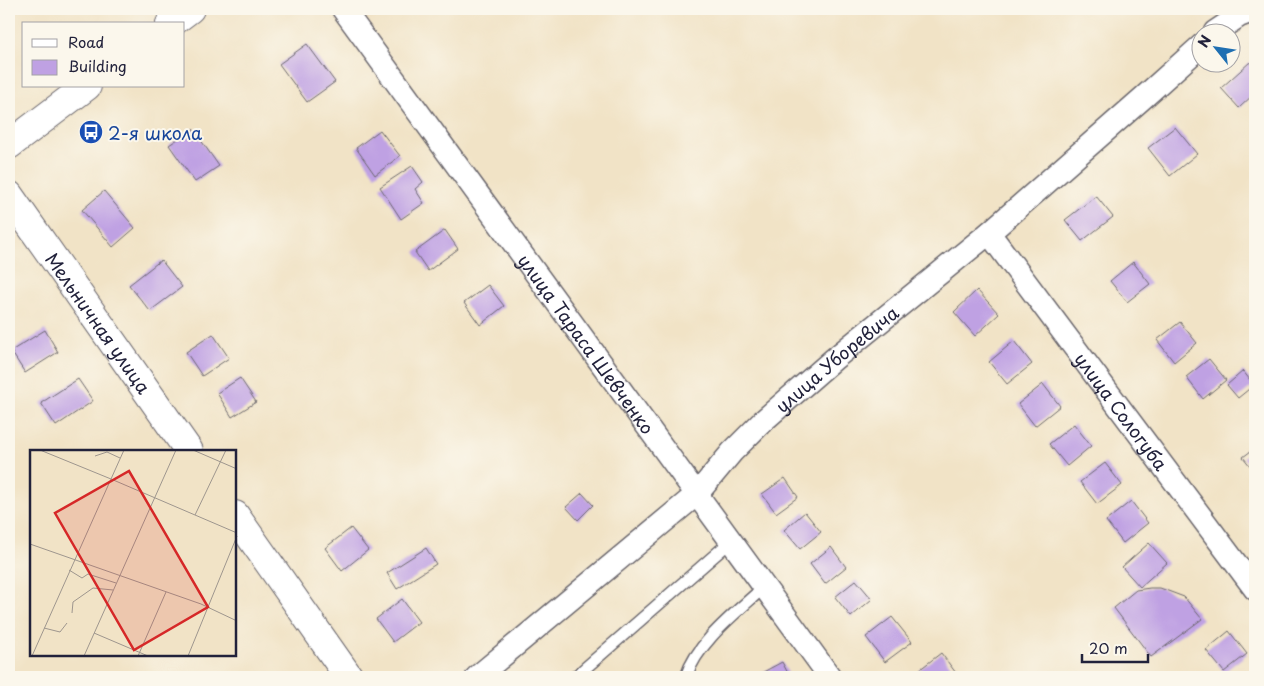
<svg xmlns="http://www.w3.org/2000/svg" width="1264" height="686" viewBox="0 0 1264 686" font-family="'Playpen Sans',sans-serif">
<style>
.building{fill:#bfa1e3}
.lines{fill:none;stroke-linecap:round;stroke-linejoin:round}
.lane-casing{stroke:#6a666c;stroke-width:14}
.street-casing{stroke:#6a666c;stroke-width:25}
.secondary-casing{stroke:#6a666c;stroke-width:30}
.lane{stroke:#fff;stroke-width:11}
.street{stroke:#fff;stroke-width:22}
.secondary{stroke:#fff;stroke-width:28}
.labels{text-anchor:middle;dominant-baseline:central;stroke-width:4;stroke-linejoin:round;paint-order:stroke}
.transit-label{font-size:18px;fill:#164399;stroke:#fbf7ec;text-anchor:start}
.street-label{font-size:18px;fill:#22223b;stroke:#fbf7ec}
.inset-road{fill:none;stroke:#9e968e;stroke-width:1}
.view{fill:#d62828;fill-opacity:0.15;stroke:#d62828;stroke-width:2.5}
.inset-edge{fill:none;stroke:#22223b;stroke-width:2.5}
</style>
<rect width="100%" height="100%" fill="#fbf7ec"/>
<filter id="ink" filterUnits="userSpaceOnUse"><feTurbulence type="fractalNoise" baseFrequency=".02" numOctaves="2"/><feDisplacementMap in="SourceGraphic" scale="10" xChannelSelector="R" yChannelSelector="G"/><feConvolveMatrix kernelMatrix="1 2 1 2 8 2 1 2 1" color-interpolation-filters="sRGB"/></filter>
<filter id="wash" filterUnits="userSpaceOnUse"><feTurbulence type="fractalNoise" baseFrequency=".0096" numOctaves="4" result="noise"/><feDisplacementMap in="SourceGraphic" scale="20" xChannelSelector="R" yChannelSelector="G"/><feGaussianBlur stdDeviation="1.12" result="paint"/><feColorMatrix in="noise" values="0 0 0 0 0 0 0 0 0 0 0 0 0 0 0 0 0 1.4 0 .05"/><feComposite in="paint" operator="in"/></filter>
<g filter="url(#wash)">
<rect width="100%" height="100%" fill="#f1e3c6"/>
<g id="blocks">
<path class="building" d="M307,44L335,82L307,102L279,64Z
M1250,62L1255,68V93L1239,108L1221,88Z
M1175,127L1197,154L1170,176L1148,148Z
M193,129L219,166L195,182L169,145Z
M380,130L400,156L375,175L356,148Z
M412,166L423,182L415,189L424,203L401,219L380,187Z
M104,191L135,228L113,247L82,210Z
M1096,196L1113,217L1082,241L1065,220Z
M445,230L458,249L428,271L415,252Z
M161,260L182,287L150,311L129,285Z
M1133,262L1150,284L1127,302L1110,281Z
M488,285L504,306L480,325L464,303Z
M977,290L999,314L975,336L954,312Z
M1180,322L1197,343L1174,362L1157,340Z
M45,330L58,352L25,373L11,351Z
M213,334L229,358L202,376L186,352Z
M1014,341L1032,364L1007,384L989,362Z
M1209,359L1226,380L1203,399L1186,377Z
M1243,371L1254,385L1238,398L1227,385Z
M240,378L256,402L232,417L217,393Z
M78,379L93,401L56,426L41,403Z
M1043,384L1060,406L1035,426L1018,404Z
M1074,424L1091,446L1067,466L1049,444Z
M1255,448V472L1243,457Z
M1105,463L1122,485L1097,504L1080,482Z
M785,478L798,497L776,513L762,494Z
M582,493L593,505L578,520L566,507Z
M1131,501L1148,523L1123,543L1106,521Z
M805,512L821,532L800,549L784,530Z
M351,528L368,550L342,571L325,548Z
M1149,543L1167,563L1140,587L1122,567Z
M831,547L846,567L825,584L810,564Z
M426,548L436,564L397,589L387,573Z
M856,580L872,599L851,617L835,597Z
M1150,588H1160L1184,597L1202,619L1151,657L1114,608L1136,590Z
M402,599L419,622L393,642L376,619Z
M892,617L912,642L885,662L866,637Z
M1229,631L1247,654L1224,672L1206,650Z
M941,653L959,677H910Z
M782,662L790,677H754Z"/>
</g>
</g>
<g filter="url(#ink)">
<use href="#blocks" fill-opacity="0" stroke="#6a666c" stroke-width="1"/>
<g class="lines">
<g class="lane-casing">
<path id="lane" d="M575,677L730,542
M686,677C697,642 737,612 764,587"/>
</g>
<g class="street-casing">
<g id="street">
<path id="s1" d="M343,9L830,677"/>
<path d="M1215,32L1239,16L1255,10"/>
<path id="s2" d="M989,233L1255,589"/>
<path id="s3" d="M477,677L697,494L732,452L763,421L834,359L989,233L1144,97L1202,45"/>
</g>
</g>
<g class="secondary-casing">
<g id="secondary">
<path d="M170,24L190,9"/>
<path d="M9,145L87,86"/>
<path id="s4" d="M9,195L189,451"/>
<path d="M235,515L349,677"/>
</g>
</g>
<use href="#lane" class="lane"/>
<use href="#street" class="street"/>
<use href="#secondary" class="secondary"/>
</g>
</g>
<defs>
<g id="bus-disc" transform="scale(1.25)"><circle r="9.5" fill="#1a4fb4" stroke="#fbf7ec"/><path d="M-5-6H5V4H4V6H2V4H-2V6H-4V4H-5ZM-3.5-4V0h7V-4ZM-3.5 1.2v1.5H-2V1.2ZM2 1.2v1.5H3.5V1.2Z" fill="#fff"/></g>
</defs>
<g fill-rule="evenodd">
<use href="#bus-disc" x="91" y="132"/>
</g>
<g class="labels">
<g class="transit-label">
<text x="108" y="132">2-я школа</text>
</g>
<g class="street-label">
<text stroke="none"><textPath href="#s4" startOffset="156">Мельничная улица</textPath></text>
<text stroke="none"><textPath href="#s1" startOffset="414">улица Тараса Шевченко</textPath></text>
<text stroke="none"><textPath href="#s3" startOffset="481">улица Уборевича</textPath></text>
<text stroke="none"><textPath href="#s2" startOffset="222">улица Сологуба</textPath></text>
</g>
</g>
<g transform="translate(30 450)">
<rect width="206" height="206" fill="#f1e3c6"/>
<path class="inset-road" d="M10,0L81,29L94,0M163,0L207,19M65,6L77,2L90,8M165,65L196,0M0,94L171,154L207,171M39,120L52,128L58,124L86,133M42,163L43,152L63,138L83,140M14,178L30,182L37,173M64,183L118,206M2,206L81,29L207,83M54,206L146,0M108,206L136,142M158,206L207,86"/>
<path class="view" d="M99,21L178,157L104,200L25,63Z"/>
<rect width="206" height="206" class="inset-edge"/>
</g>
<rect width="1264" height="686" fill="none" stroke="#fbf7ec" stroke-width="30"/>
<rect x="22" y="22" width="162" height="65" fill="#fbf7ec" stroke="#a4a2a5"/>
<rect x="32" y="39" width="25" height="8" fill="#ffffff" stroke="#a4a2a5"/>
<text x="68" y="48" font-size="15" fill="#22223b">Road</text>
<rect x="32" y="60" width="25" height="15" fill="#bfa1e3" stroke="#a4a2a5"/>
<text x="68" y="72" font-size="15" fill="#22223b">Building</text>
<g transform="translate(1216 48) rotate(300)"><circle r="24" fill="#fbf7ec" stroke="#a4a2a5"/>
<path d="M0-4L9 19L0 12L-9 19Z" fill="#1f6fb2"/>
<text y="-8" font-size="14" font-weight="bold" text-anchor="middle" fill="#22223b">N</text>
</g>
<path d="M1082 654v8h66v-8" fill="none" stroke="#22223b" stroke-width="2.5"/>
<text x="1089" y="654" font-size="15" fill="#22223b" stroke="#fbf7ec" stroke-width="4" paint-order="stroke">20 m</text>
</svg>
